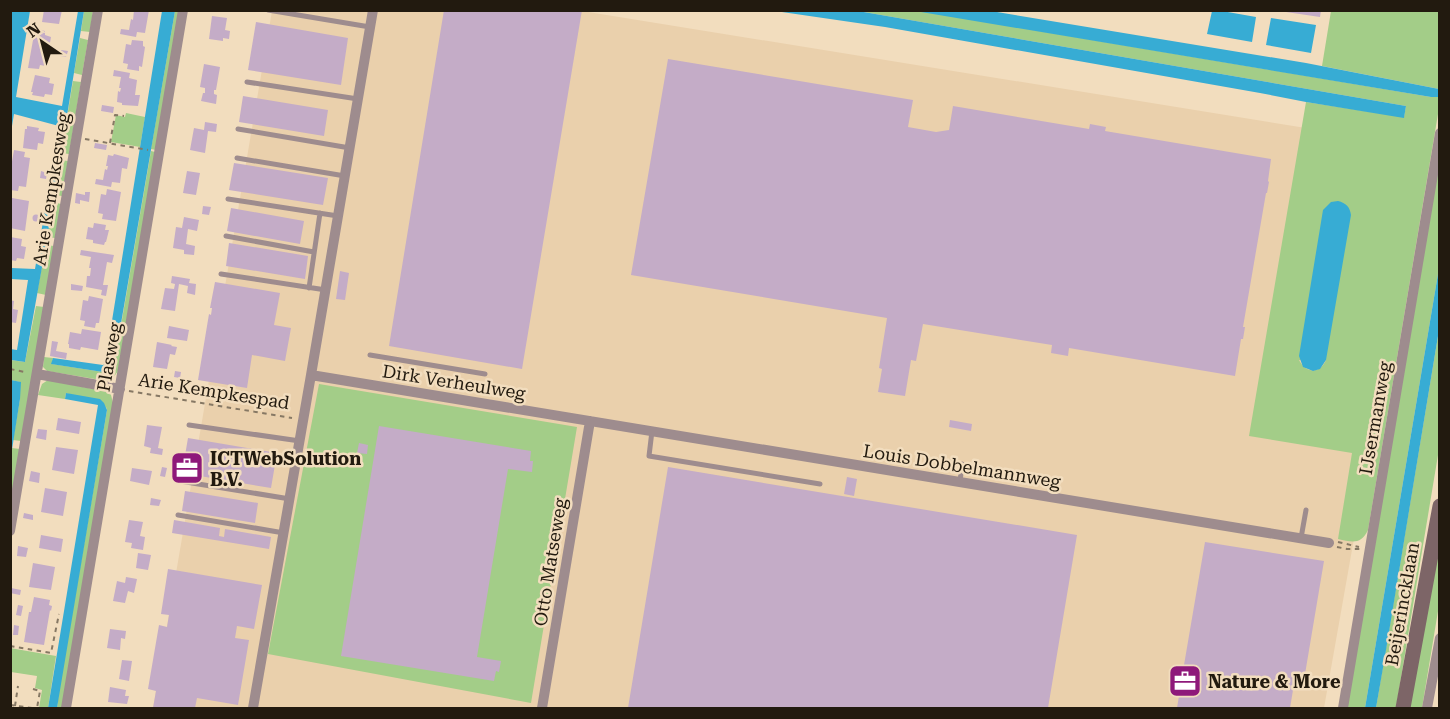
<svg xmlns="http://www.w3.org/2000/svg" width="1450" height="719" viewBox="0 0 1450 719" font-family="'Roboto Serif',serif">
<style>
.built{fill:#ead0ac}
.green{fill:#a3cd88;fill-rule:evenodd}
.water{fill:#37acd4}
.building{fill:#c4acc7}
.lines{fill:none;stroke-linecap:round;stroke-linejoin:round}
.path{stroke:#867864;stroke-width:2;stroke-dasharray:4.5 4.5;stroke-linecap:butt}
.lane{stroke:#9e8c8e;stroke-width:5}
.street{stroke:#9e8c8e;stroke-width:10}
.secondary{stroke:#7d6567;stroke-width:15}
.labels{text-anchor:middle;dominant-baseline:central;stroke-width:5;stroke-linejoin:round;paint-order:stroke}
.street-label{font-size:18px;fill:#221a0f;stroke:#f2ddbe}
.poi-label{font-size:18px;font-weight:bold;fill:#221a0f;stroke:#f2ddbe;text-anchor:start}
</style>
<rect width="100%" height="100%" fill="#f2ddbe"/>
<path class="built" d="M272,11H582L1368,138L1424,143L1324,708H153Z"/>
<path class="green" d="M915,10L1431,97H1439L1438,114L1368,530C1361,545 1352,542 1338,539L1352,453L1249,436L1306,102L1404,117L1406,106L858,11ZM1299,360H1326C1320,374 1306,374 1299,360Z
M84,11H93L90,32L81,31Z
M175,11H179L156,150L151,149Z
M1331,11H1439V89L1322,66Z
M80,38L88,40L82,75L74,73Z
M73,81L81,82L69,154L61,153Z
M126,113L145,117L140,147L111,142L116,115L125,117Z
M151,151L155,152L118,371L113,378L107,381L47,371L43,367L44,357L53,358L52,364L103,372H106L114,366Z
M1439,157V268L1365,708H1347Z
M60,160L68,161L62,196L54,195Z
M53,202L61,204L55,238L47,237Z
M46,245L54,246L46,295L37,293Z
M36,306L44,307L21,441L13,440L20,399V382L11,380L10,360L25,362Z
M1439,330V449L1396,708H1376Z
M48,380L108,392L111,395L113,403L62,708H57L59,690L107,410L106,407L66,393L65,399L38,395L42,384Z
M319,384L577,427L531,703L268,654Z
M12,448L20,449L11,500L10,456Z
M1439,528V605L1422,708H1409Z
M10,648L56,656L48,708H39L42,690L35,688L37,676L11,672Z"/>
<path class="water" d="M11,10L30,11L16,97L62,106L78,11H84L46,245L25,362L11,360L10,349L17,350L28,280L11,279V268L35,269L59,126L14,114L11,132Z
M162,11H175L114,364L109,371L103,372L51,364L53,358L103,365L105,364Z
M775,11H858L1406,106L1404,118L1306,102L1260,93L885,27Z
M915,11H991L1306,63L1439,89V97H1431Z
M1212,11H1222L1256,17L1252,42L1207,34Z
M1271,18L1316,25L1311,53L1266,45Z
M1338,201C1346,203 1350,207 1351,215L1326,360L1320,369L1313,371L1303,367L1299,356L1323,210L1331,202Z
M1439,268V330L1384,662L1376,708H1365Z
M11,380L21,382L20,399L11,456L10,409L12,394H11Z
M66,393L100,399L104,403L107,410L57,708H48L98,405L65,399Z"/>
<path class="building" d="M44,10H62L59,24L42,22Z
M134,10H149L145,33L137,32L136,37L120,34L121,29L129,30L131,19L133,20Z
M444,10H582L522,369L389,346Z
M1286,10H1321L1320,17L1286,12Z
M212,16L227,18L225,30L230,31L229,39L223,38V41L209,39Z
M256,22L348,38L341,85L248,70Z
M35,29L45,31V35L51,37L46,66L40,65L39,69L28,68Z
M132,40L143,41V46L145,47L142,67L139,66V71L127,69L128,64L123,63L126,44L131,45Z
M61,50L68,51L66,57L60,56Z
M668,59L913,100L908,127L936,132L949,130L953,106L1089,129L1090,124L1106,127L1105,131L1271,159L1268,181L1269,182L1267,193H1266L1243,327H1245L1243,339H1241L1235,376L1069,348L1068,356L1051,353L1052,345L923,324L916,361L911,360L905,396L878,392L882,369L879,368L887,318L631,275Z
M204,64L220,67L216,90H214V94L217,95L216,104L201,101L203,93H205V88L200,87Z
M114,70L130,73L129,78L137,80L135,95H140L138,106L122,105V103L117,102L118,91L120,92L121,88H119L121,77L113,76Z
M35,75L50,78L49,83L54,84L52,95L45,94L44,97L32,95L33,92H31Z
M243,96L328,110L324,136L239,122Z
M102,105L114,107L113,113L101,111Z
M205,122L217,124L216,132L208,131L205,153L190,150L194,128L204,130Z
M27,126L39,128L38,131L45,132L43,144L38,143L37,150L23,148L25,129H27Z
M95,143L107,145L106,150L94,148Z
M14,150L25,152L24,157L30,158L26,187L19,186L18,191L10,190V173Z
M114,154L129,158L127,169L122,168L120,183L112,182L111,187L95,184L96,179L103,180L105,169L107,170L108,166H106L108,155L113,156Z
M234,163L328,178L323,205L229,190Z
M41,171L47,173L46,179L40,178Z
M187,171L200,173L196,195L183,193Z
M107,189L121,192L116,221L102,219L103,214L98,213L101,194L106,195Z
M85,192H90L89,202L80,200V204L75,203L76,193L85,195Z
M12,198L29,201L25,231L10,228V210Z
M203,206L211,207L209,215L202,214Z
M231,208L304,221L300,244L227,231Z
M32.5 218a3.5 3.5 0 1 1 7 0a3.5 3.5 0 1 1-7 0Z
M184,217L199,220L197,231L188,229L186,244L195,246L194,255L184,254V250L173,248L176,227L182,228Z
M94,223L106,225L105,230H109L106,242H105L104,245L93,243V240L86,239L88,227L93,228Z
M10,237L22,239L21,246L26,247L24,259L17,258L16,261L10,260Z
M229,243L308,256L305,279L226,266Z
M81,250L114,255L112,263L107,262L103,285H108L106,296L101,295L102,290L86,287L87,276H90L91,268H89L91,257L80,255Z
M340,271L349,273L345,300L336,299Z
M172,276L190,279L189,283L196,284L195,295L187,293L188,286L179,284L175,311L161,309L165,288L174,289L175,284L171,283Z
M215,282L280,293L274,325L291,328L285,361L252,355L247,388L198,380L209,314L211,315L212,308H210Z
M71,284L83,286L82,291L71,290Z
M89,296L103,299L99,323H96L95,328L84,326L85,321L80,320L83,300L88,301Z
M10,300L14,301L13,309L18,310L16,323L10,322Z
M169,326L189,330L187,341L167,338Z
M82,329L101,332L98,350L81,347L80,350L69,348V344H68L70,332L81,334Z
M52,341L58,342L56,351L67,353L66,359L50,356Z
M157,342L172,345L171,346L177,347L175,355L170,354L167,369L153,367Z
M175,371L181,372L180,378L174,377Z
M513,389L517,390L516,397L512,396Z
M519,390L523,391L522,398L518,397Z
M58,418L81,422L79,434L56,430Z
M950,420L972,424L971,431L949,427Z
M147,425L162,427L158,448L163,449L162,455L150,453L151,448L144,446Z
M379,426L531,451L530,461H533L532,472L508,469L477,657L501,661L499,672L496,671L494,681L341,656Z
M38,429L47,430L46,440L36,438Z
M188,438L277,453L271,488L182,473Z
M359,443L368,445L367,454L357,453Z
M56,447L78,450L74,474L52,470Z
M162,467L167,468L165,477L160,476Z
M668,467L1077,535L1048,708H628Z
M132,468L152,471L149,485L130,481Z
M31,471L40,473L39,483L29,481Z
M847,477L857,479L854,496L844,494Z
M45,488L67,492L63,516L41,512Z
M185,491L258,503L255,523L182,511Z
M151,498L161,500L159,506L150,505Z
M24,513L33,515V520L23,518Z
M129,520L143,522L140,536L145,537L143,550L131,548L132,543L125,542Z
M174,520L220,528L219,536L224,537L225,529L271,537L269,549L172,533Z
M41,535L63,539L61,552L39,548Z
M1205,542L1324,561L1304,680L1295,678L1290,708H1177L1179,696L1173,695L1178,665H1184Z
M18,546L28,548L26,557L17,556Z
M138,553L151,555L148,570L136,568Z
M33,563L55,567L51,590L29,587Z
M168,569L262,585L254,629L237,626L235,638L249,640L238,705L197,698L195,708H153L156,691L148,689L159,625L167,627L169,615L161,614Z
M126,577L137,579L134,593L128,591L125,603L113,601L117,581L125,583Z
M11,588L21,590L20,595L10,593Z
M34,597L50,600L49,605L52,606L51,611L50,610L44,645L24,642L29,612H31Z
M18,605L23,606L21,616L16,615Z
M14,625L19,626L18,635H13Z
M110,629L126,631L125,639L121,638L120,650L107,648Z
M122,660L132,661L129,681L119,679Z
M110,687L126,690L125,696H129L127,704L108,702Z"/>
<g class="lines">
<path class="path" d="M85,139L148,150
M110,143L115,115L124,116
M10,369L25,372
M129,391L292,418
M1338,542L1359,547
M1337,547L1347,549H1361
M10,646L51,653L59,614
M33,689L40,691L37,708
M10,705L32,708
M15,706L18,686"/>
<path class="lane" d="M268,10L370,27
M247,82L358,99
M238,129L350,148
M237,158L345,176
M228,199L338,216
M226,236L314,252
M221,274L326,290
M309,288L320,213
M370,355L485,374
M189,425L300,441
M652,431L649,456L820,484
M945,461L962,464L960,482
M180,481L290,499
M178,515L284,533
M1301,538L1306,510"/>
<path class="street" d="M37,374L120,389
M311,375L1329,543
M10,531L98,10
M66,708L183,10
M253,708L311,375L373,10
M542,708L590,421
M1343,708L1440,133
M1427,708L1440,638"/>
<path class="secondary" d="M1403,708L1440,506"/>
</g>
<defs>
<g id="office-square" transform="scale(1.725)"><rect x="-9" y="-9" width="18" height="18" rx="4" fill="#8e197a" stroke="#f2ddbe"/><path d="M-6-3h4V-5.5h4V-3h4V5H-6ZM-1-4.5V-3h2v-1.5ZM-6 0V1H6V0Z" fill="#fff"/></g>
</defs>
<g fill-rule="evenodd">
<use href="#office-square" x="187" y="468"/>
<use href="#office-square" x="1185" y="681"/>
</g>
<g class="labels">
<g class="street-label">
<text transform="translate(51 189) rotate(-81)">Arie Kempkesweg</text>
<text transform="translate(109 357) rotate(-80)">Plasweg</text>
<text transform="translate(454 382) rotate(9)">Dirk Verheulweg</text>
<text transform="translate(214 391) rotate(9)">Arie Kempkespad</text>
<text transform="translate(1375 418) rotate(-80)">IJsermanweg</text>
<text transform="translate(962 466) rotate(9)">Louis Dobbelmannweg</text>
<text transform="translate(550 562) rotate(-81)">Otto Matseweg</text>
<text transform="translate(1402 604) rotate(-80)">Beijerincklaan</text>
</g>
<g class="poi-label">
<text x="210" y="458">ICTWebSolution<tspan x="210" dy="21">B.V.</tspan></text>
<text x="1208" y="681">Nature &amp; More</text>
</g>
</g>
<rect width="1450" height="719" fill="none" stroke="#221a0f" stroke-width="24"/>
<g transform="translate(42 42) rotate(325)" stroke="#f2ddbe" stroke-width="4.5" paint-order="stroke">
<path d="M0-4.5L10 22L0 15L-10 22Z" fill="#221a0f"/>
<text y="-9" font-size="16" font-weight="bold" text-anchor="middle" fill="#221a0f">N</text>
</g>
</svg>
